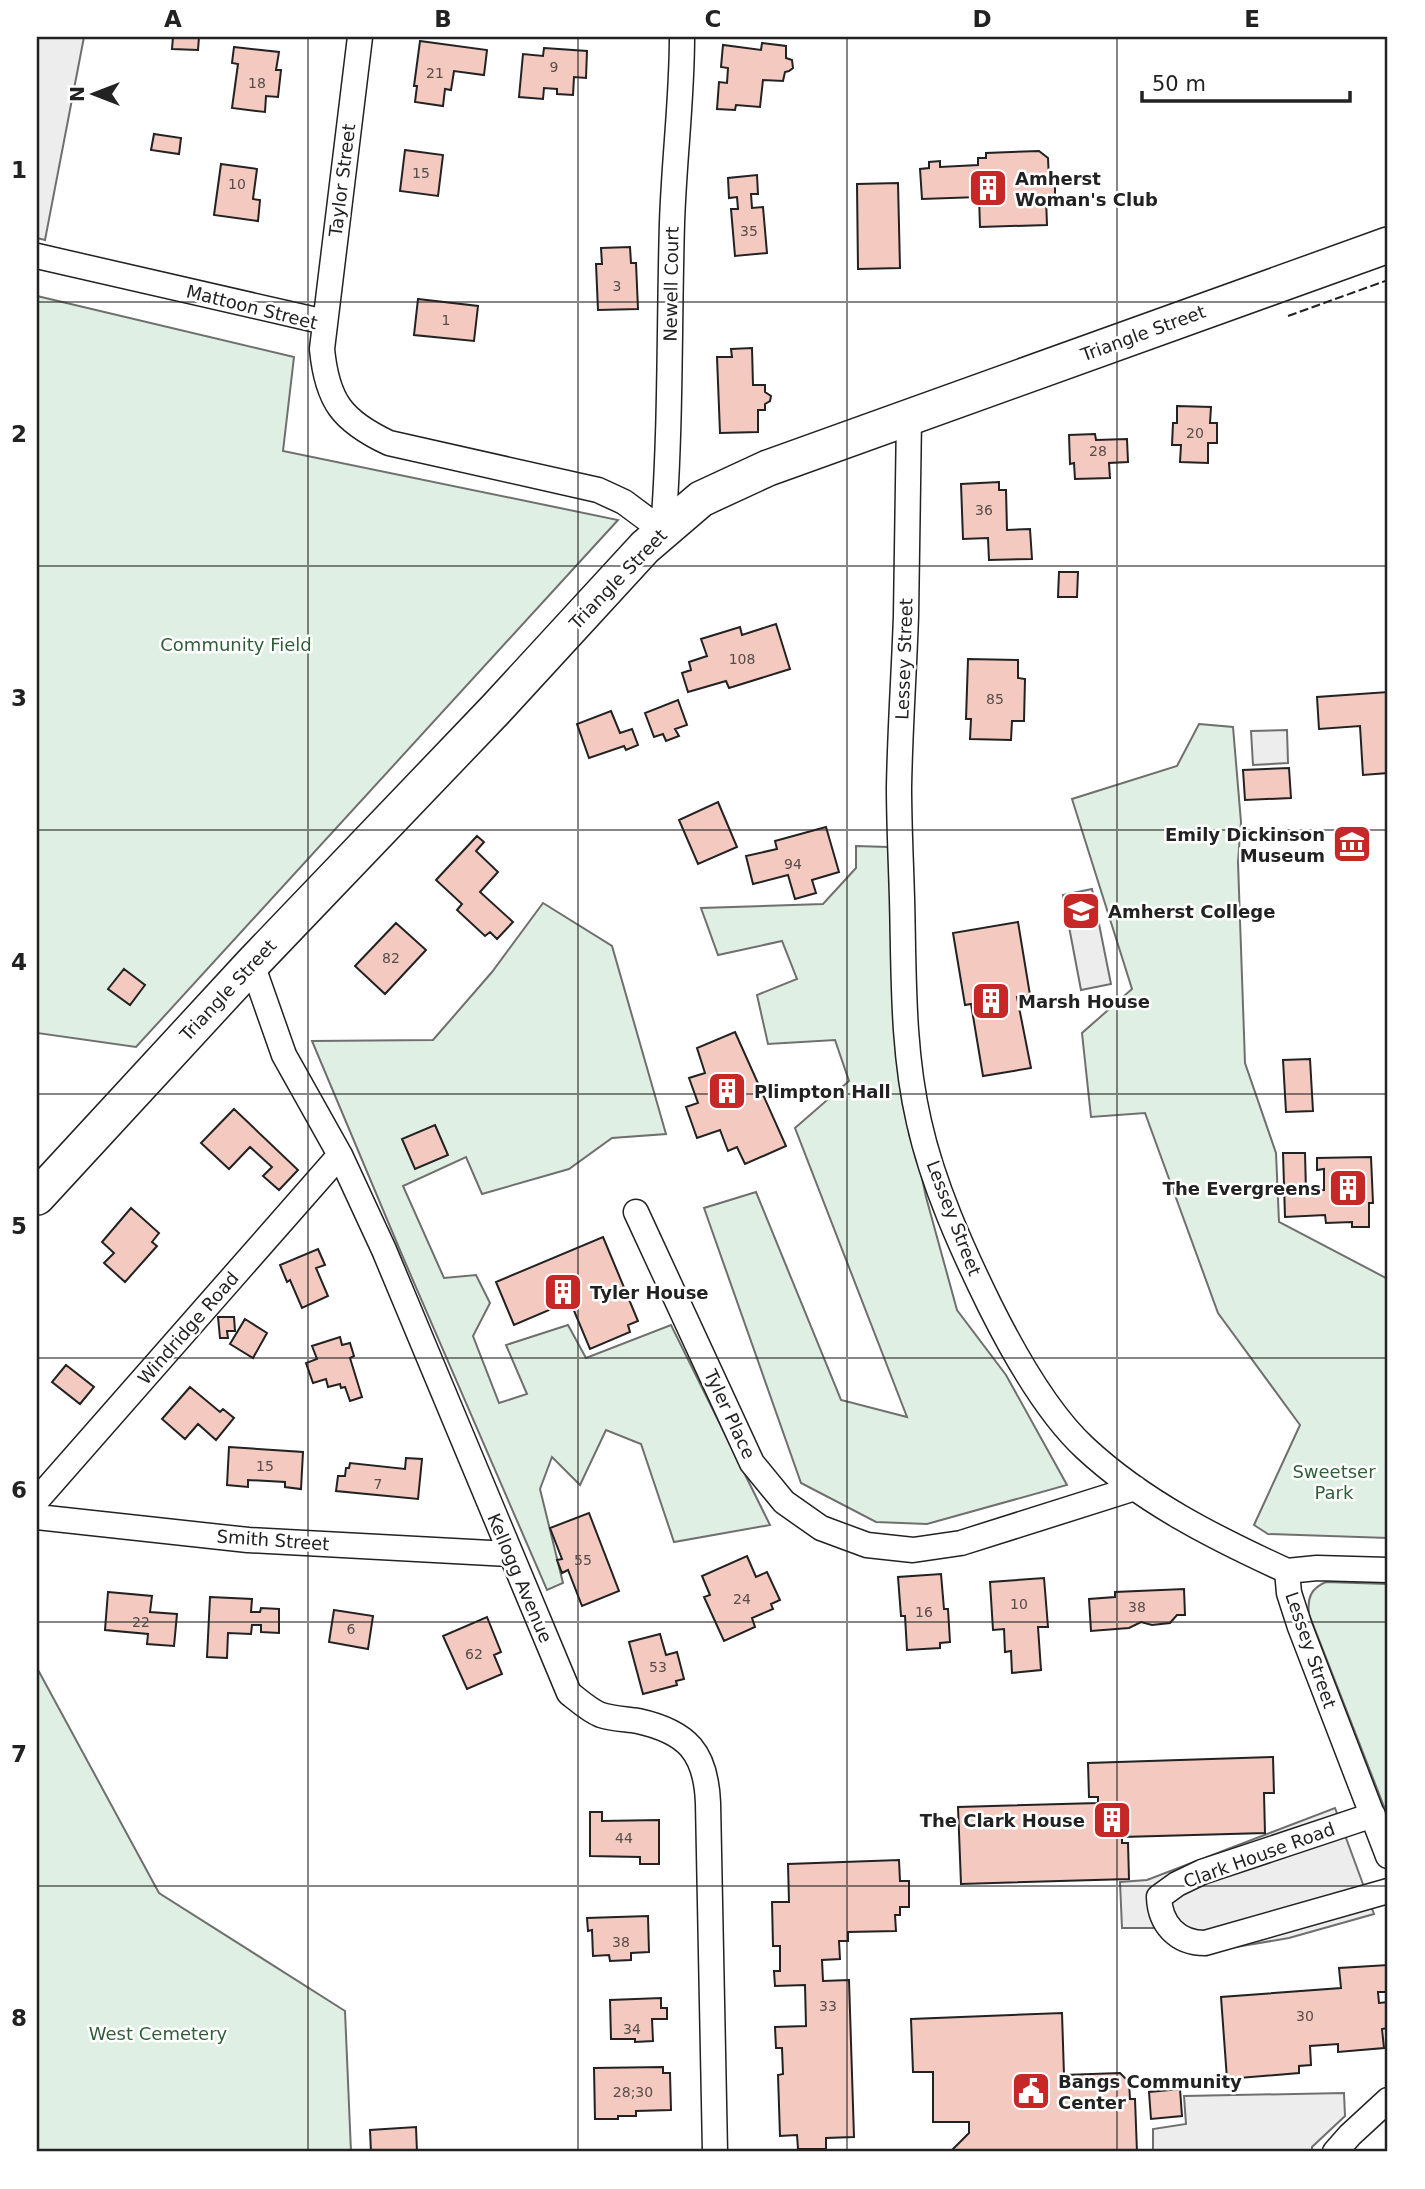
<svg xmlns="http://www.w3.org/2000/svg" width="1425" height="2189" viewBox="0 0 1425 2189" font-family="'DejaVu Sans',sans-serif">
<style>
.green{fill:#e0efe3;stroke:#6f6f6f;stroke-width:2}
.parking{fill:#ededed;stroke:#6f6f6f;stroke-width:2}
.building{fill:#f3c9c0;stroke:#222;stroke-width:2}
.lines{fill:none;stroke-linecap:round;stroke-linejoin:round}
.minor-casing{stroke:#222;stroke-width:27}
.secondary-casing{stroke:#222;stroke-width:38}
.minor{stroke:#fff;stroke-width:24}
.secondary{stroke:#fff;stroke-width:35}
.fence{stroke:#222;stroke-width:2;stroke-dasharray:9 3.5;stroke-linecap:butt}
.grid{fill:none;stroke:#222;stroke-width:2;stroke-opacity:0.55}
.labels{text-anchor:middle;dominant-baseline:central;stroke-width:5;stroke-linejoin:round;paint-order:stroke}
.number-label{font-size:14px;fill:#564c4a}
.poi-label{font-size:18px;font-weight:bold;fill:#222;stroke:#fff;text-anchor:start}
.street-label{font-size:18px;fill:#222;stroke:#fff}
.park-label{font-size:18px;fill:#2f5e38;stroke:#fff}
.neatline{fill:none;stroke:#222;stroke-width:2.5}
.grid-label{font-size:23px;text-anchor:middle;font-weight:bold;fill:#222}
</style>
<rect width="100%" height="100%" fill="#fff"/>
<path class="green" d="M37,296L294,357L283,451L618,520L136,1047L37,1033Z
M1199,724L1233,727L1241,822L1238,862L1245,1063L1276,1153L1279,1222L1388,1279V1538L1268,1534L1254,1525L1300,1425L1218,1313L1145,1113L1091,1117L1082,1033L1132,989L1072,799L1177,766Z
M856,846L888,847L906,1103L926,1197L957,1310L1006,1375L1067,1485L927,1524L876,1522L801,1483L704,1208L756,1192L841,1400L907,1417L795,1128L849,1081L835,1040L768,1044L757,995L797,979L782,941L718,955L701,908L823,904L856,868Z
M543,903L612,946L666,1134L612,1138L569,1169L482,1194L466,1157L403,1186L444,1278L476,1275L490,1303L473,1336L499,1403L527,1394L506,1345L568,1325L586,1358L671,1325L770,1525L674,1542L641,1444L606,1430L580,1485L552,1457L540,1489L563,1583L547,1590L402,1255L312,1041L433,1040L492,972Z
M1326,1582L1388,1584V1817L1309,1614C1307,1598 1311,1588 1326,1582Z
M37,1668L159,1893L345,2011L351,2152H37Z"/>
<path class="parking" d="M37,37H84L45,240L37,238Z
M1287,730L1288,763L1253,765L1251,731Z
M1092,889L1111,984L1081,990L1063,895Z
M1335,1808L1374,1914L1289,1938L1194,1954L1156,1928H1122L1120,1882L1147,1880Z
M1344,2093L1345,2116L1312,2147V2152H1153V2129L1186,2124L1184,2096Z"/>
<path class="building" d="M173,37H199L198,50L172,49Z
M420,41L487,50L484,75L454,71L451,90L445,89L443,106L415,102L417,86H414Z
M762,43L786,46V58L792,60L793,68L789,71L785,72L783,81L763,80L760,107L736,105L735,110L717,109L719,82L727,83L728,68L721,67L723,45L761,50Z
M234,47L279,52L276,70H281L278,97L266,96L265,112L232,108L238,64L232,63Z
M544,48L587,51L586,78L574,77L573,95L557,94V89L544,88L543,99L519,97L523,54L543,56Z
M154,134L181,138L179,154L151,150Z
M405,150L443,155L438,196L400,191Z
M1039,151L1048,158L1049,180H1055V198H1046L1047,225L980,227L979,197L922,199L920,169L929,168V162L940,161V167L978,165V158H986V153Z
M221,164L257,169L253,199L260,200L258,221L214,215Z
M757,175L758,194H751L752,208L763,207L767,253L735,256L731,209H738L737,197L729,198L728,178Z
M898,183L900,268L858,269L857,184Z
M630,247L631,263H636L638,309L598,310L596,264H602L601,248Z
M418,299L478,306L474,341L414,335Z
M752,348L753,385H765V392L771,396L770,401L765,404V410H758V432L720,433L717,357H732L731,349Z
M1177,406L1211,407L1210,423H1217V443H1208V463L1180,462L1181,445H1172L1173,423H1177Z
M1095,434L1096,440L1127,439L1128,462L1109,463L1110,478L1075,479L1074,463L1070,464L1069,435Z
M999,482V490H1006L1007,530L1030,529L1032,559L989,560L988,538L963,539L961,484Z
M1059,572H1078L1077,597H1058Z
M776,624L790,669L729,688L726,681L688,692L682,673L691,670L689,662L707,656L701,639L740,627L742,635Z
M968,659L1018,660V678L1025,679L1024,721H1012L1011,740L970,739L971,719H966Z
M1388,692V773L1363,775L1360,726L1319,729L1317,697Z
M678,700L687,725L675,729L679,736L666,741L663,734L654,737L645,713Z
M611,711L620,733L632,729L638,745L626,750L624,746L589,758L577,724Z
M1289,768L1291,798L1245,800L1243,770Z
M718,802L737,847L698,864L679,820Z
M826,827L839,872L812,880L816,893L795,899L788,875L753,884L746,856L777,849L775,841Z
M477,836L484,842L476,851L498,872L480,892L513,922L497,939L490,932L485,936L457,910L462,904L436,880Z
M1018,922L1030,995L1017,997L1031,1068L983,1076L971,1004L965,1005L953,933Z
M396,923L426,950L385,994L355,966Z
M124,969L145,985L130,1005L108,989Z
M735,1032L786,1146L745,1164L737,1147L728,1151L720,1130L697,1138L686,1107L698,1103L689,1078L705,1073L697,1048Z
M1310,1059L1313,1111L1286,1112L1283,1060Z
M234,1109L298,1170L279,1190L263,1176L272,1167L250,1147L229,1169L201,1143Z
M435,1125L448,1155L415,1169L402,1139Z
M1283,1153H1305L1306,1191L1324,1190V1169L1317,1170V1158L1371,1157L1373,1203H1369V1227H1352V1222L1326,1223L1325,1215L1285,1217Z
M131,1208L159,1233L152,1242L157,1246L125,1282L104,1263L114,1253L102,1242Z
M603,1237L638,1321L628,1325L630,1332L590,1349L570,1301L514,1325L496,1282Z
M318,1249L325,1265L316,1268L328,1296L302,1308L290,1280L287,1282L280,1265Z
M218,1317H234L235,1331H227L228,1338H220Z
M245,1319L267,1333L253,1358L230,1344Z
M340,1337L342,1345L350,1343L354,1356L350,1358L362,1397L350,1401L345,1387L341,1388L340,1384L328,1387L326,1379L313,1383L306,1363L317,1359L312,1346Z
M66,1365L94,1387L80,1404L52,1382Z
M190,1387L220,1412L223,1409L234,1418L216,1440L198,1424L185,1439L162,1419Z
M229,1447L303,1452L301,1489L285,1487V1482L248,1480V1487L227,1485Z
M406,1458L422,1459L418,1499L336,1491L338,1476H345L346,1468H349L350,1463L405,1469Z
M589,1513L619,1591L582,1606L568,1570L562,1573L557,1560L562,1559L550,1528Z
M747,1556L756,1577L767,1572L780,1600L771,1604L773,1609L752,1618L755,1627L724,1641L704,1597L710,1595L702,1576Z
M941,1574L944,1609H948L950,1642L940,1643V1648L907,1650L905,1616H901L898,1577Z
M1044,1578L1048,1627H1038L1041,1670L1012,1673L1011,1651L1005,1652L1004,1629L993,1630L990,1582Z
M1184,1589L1185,1615H1177L1170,1623L1152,1625L1141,1622L1129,1628L1091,1631L1089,1599L1115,1597V1592Z
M108,1592L152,1596L150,1612L177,1614L174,1646L147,1644L148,1634L105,1630Z
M210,1597L252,1599L251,1612H260L261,1608L279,1609V1633L261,1632V1625H252L251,1634L228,1633L227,1658L207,1657Z
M334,1610L373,1616L368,1649L329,1642Z
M487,1617L501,1652L494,1655L502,1674L467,1689L443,1636Z
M660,1634L666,1655L677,1652L684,1679L676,1681L677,1685L643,1694L629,1642Z
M1273,1757L1274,1793H1264L1265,1833L1122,1837V1843H1128L1129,1879L961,1884L958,1807L1098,1803V1797H1089L1088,1763Z
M590,1812H602V1821L659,1820V1864H640V1857L590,1856Z
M899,1860L900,1881H909V1907H900V1915H895L896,1931L848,1932V1941H839L840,1959L822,1960L823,1981L849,1980L854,2137L826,2138V2149H798L797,2135L780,2136L778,2075L783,2074L782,2048H776L775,2027L806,2026L805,1985L775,1986L774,1971H780V1946H773L772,1902H789L788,1864Z
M648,1916L649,1952L631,1953V1960L610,1961L609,1955L593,1956L592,1930L588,1931L587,1918Z
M1388,1965V1992H1378L1379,2003L1388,2002V2028L1382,2029L1384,2048L1338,2052V2044L1310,2046L1311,2065L1299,2066V2073L1227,2079L1221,1997L1341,1988L1339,1968Z
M661,1998V2008H667V2019H652L653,2041L635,2042V2039H611L610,2000Z
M1062,2013L1064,2075L1120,2073L1129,2082L1130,2099H1135L1137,2152H950L969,2133V2122H933V2072H913L911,2019Z
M663,2067V2073H670L671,2110L636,2111V2116H618V2119H595L594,2068Z
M1180,2089L1182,2116L1151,2119L1149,2092Z
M416,2127L417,2152H371L370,2130Z"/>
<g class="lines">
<g class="minor-casing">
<path id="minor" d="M360,37L322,349C327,401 342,421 389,443L598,490L624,502L663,531
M37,256L325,322
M909,418C908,484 907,550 906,616C904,673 900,730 899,787C899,824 901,862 902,899C904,973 902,1049 919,1122C933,1185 962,1249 990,1306C1013,1352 1047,1413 1085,1448C1143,1502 1215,1538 1287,1571L1289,1593L1300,1627L1388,1856
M663,531C671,428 669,325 672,223C674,160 682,99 682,37
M252,964L284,1055L340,1155L384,1250L569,1693C578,1700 590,1711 601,1715C613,1719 626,1719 638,1721C688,1732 706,1753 708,1803L715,2152
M636,1212L752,1463L784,1502L821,1528L867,1545L913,1550L961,1543L1135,1488
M37,1500L340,1155
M37,1517L248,1540L509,1554
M1287,1571L1317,1568L1388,1570
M1373,1815L1202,1872L1177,1884L1159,1897C1160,1924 1177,1943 1205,1943L1388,1891
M1335,2152L1350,2135L1388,2100"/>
</g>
<g class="secondary-casing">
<path id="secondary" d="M37,1197L252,964L496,709L645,547L701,499L768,468L1388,245"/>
</g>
<use href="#minor" class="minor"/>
<use href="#secondary" class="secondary"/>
<path class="fence" d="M1288,316L1388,280"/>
</g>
<path class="grid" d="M308,37V2152M578,37V2152M847,37V2152M1117,37V2152M37,302H1388M37,566H1388M37,830H1388M37,1094H1388M37,1358H1388M37,1622H1388M37,1886H1388"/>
<defs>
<g id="building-square" transform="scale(2.0125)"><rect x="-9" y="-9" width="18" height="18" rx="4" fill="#c62828" stroke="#fff"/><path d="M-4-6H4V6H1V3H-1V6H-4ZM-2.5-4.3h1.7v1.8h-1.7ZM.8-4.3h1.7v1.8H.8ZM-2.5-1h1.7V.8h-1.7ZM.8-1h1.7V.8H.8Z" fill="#fff"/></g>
<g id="museum-square" transform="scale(2.0125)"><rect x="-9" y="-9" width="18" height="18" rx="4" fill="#c62828" stroke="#fff"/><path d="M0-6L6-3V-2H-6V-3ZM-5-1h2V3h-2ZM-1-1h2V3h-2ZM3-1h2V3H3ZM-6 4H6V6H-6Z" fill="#fff"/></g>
<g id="university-square" transform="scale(2.0125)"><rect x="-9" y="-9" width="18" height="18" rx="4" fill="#c62828" stroke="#fff"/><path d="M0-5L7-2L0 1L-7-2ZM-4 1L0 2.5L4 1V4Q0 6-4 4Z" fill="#fff"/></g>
<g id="civic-square" transform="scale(2.0125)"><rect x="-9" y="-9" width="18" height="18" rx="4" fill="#c62828" stroke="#fff"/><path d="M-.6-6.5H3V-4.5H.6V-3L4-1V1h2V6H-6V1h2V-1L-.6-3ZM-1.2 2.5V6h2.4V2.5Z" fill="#fff"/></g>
</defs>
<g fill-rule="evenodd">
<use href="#building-square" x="988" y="188"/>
<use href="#museum-square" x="1352" y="844"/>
<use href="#university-square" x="1081" y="911"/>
<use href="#building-square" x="991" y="1001"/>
<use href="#building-square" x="727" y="1091"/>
<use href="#building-square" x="1348" y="1188"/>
<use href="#building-square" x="563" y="1292"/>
<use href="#building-square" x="1112" y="1820"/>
<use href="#civic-square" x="1031" y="2091"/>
</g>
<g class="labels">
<g class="number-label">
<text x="554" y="67">9</text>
<text x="435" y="73">21</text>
<text x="257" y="83">18</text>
<text x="421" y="173">15</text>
<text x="237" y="184">10</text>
<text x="749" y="231">35</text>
<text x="617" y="286">3</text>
<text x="446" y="320">1</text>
<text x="1195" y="433">20</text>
<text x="1098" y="451">28</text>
<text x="984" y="510">36</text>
<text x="742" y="659">108</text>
<text x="995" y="699">85</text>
<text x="793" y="864">94</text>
<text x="391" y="958">82</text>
<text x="265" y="1466">15</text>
<text x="378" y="1484">7</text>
<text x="583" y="1560">55</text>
<text x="742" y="1599">24</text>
<text x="1019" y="1604">10</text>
<text x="1137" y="1607">38</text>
<text x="924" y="1612">16</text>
<text x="141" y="1622">22</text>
<text x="351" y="1629">6</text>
<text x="474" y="1654">62</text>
<text x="658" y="1667">53</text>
<text x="624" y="1838">44</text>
<text x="621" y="1942">38</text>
<text x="828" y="2006">33</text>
<text x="1305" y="2016">30</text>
<text x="632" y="2029">34</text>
<text x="633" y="2092">28;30</text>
</g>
<g class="poi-label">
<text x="1015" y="178">Amherst<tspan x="1015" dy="21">Woman's Club</tspan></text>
<text x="1325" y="834" text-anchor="end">Emily Dickinson<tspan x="1325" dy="21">Museum</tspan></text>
<text x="1108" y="911">Amherst College</text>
<text x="1018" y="1001">Marsh House</text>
<text x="754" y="1091">Plimpton Hall</text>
<text x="1321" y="1188" text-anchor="end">The Evergreens</text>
<text x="590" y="1292">Tyler House</text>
<text x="1085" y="1820" text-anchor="end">The Clark House</text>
<text x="1058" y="2081">Bangs Community<tspan x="1058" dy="21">Center</tspan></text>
</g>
<g class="street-label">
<text transform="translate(342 180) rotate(-83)">Taylor Street</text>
<text transform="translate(671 284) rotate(-89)">Newell Court</text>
<text transform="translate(252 307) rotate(14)">Mattoon Street</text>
<text transform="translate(1143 333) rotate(-20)">Triangle Street</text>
<text transform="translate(618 579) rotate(-46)">Triangle Street</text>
<text transform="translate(904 659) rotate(-88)">Lessey Street</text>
<text transform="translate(228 990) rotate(-47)">Triangle Street</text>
<text transform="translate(954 1218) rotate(69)">Lessey Street</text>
<text transform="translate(188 1328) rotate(-49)">Windridge Road</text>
<text transform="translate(730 1414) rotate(65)">Tyler Place</text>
<text transform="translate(273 1540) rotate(4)">Smith Street</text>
<text transform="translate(520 1578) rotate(67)">Kellogg Avenue</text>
<text transform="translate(1311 1650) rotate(71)">Lessey Street</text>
<text transform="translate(1259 1855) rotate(-20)">Clark House Road</text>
</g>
<g class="park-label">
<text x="236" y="644">Community Field</text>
<text x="1334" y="1471">Sweetser<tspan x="1334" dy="21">Park</tspan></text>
<text x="158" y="2033">West Cemetery</text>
</g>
</g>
<rect width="1425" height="2189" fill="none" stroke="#ffffff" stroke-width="77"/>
<g transform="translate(94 94) rotate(270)" stroke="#ffffff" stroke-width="5" paint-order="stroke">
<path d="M0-5L12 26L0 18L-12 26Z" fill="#222222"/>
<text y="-10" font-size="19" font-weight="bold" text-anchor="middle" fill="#222222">N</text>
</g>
<path d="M1142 91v10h208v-10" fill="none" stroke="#222222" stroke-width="3.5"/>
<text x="1152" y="91" font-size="21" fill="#222222" stroke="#ffffff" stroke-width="5" paint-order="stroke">50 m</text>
<rect x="38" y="38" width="1348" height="2112" class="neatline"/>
<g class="grid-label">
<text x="173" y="27">A</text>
<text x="443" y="27">B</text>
<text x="713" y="27">C</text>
<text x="982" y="27">D</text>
<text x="1252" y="27">E</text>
<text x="19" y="178">1</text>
<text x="19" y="442">2</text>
<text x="19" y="706">3</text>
<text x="19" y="970">4</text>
<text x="19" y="1234">5</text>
<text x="19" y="1498">6</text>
<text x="19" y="1762">7</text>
<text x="19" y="2026">8</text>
</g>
</svg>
